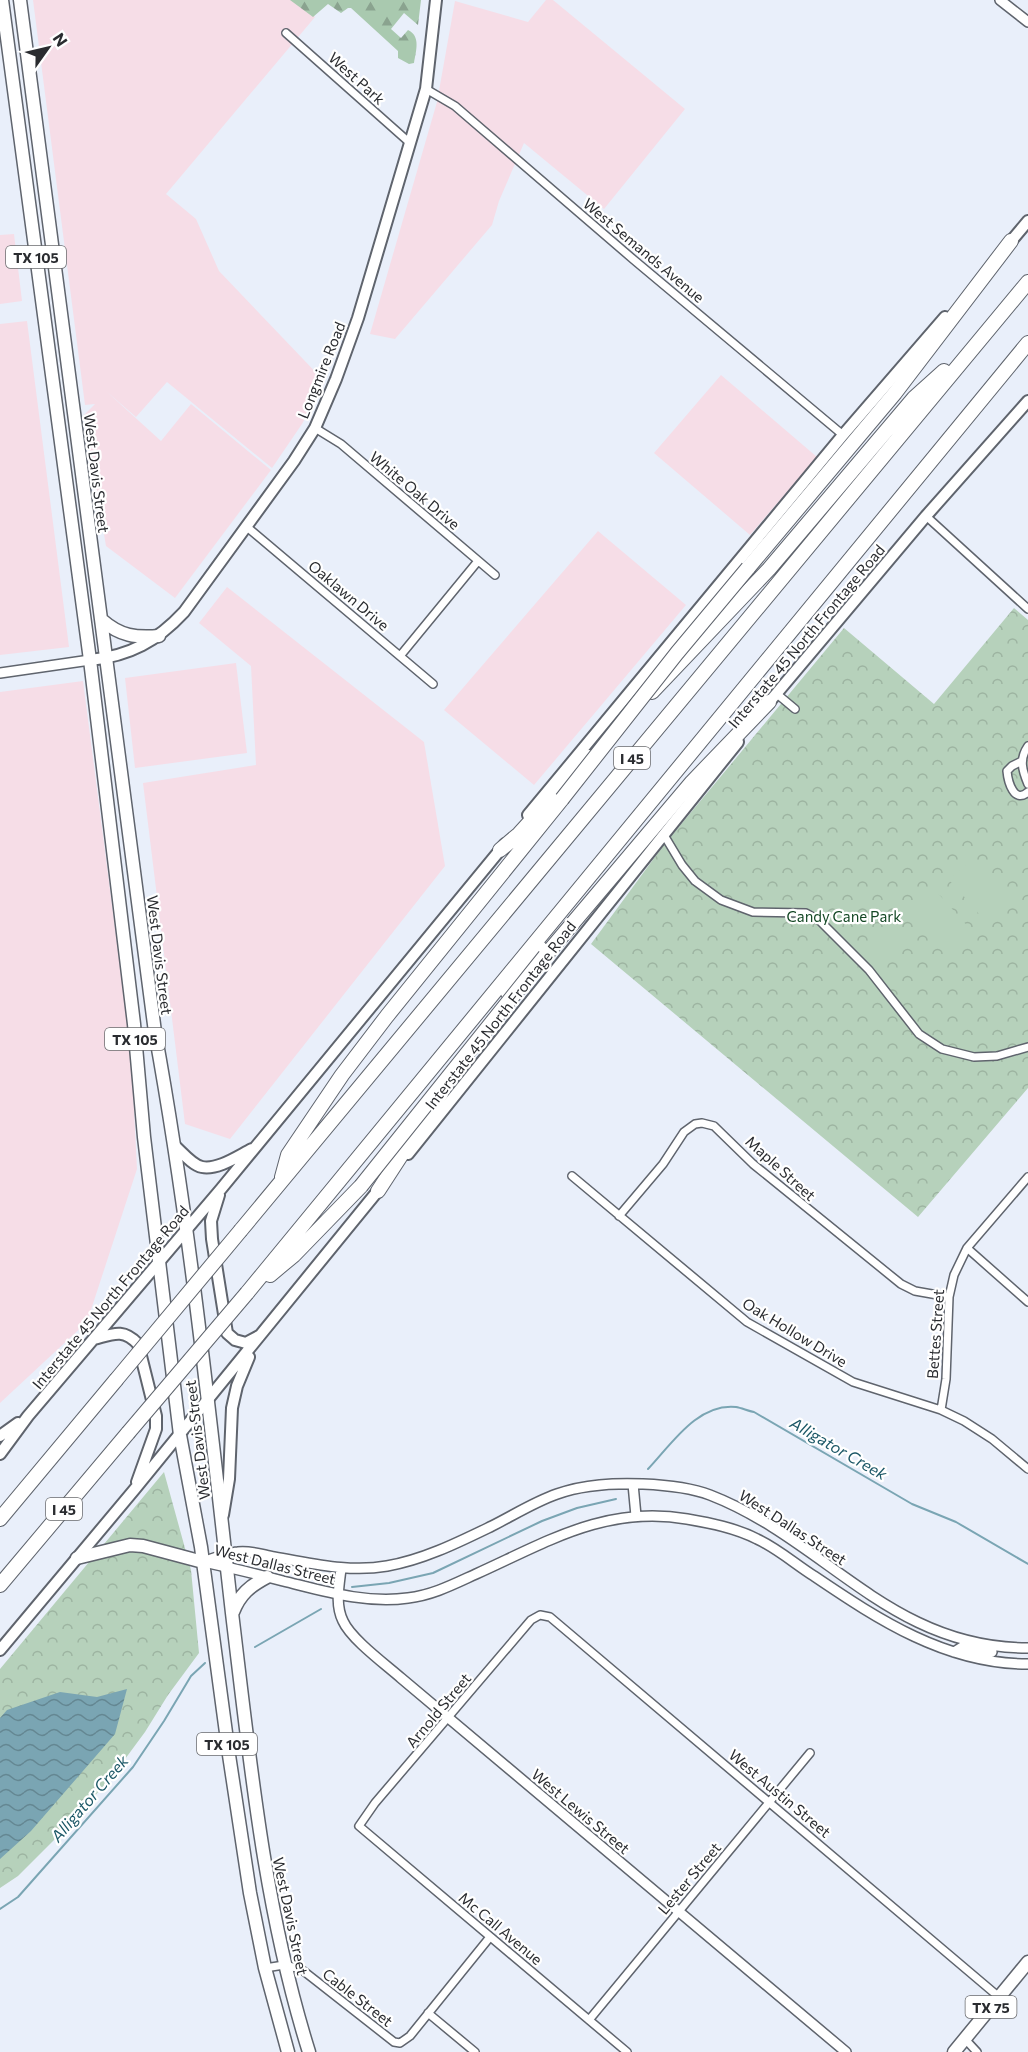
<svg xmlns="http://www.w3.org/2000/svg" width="1028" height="2052" viewBox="0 0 1028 2052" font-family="Commissioner,sans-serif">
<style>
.commercial{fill:#f6dde7}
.forest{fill:url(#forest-firs)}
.park{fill:url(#park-crowns)}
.garden{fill:#b6d1bb}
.water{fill:url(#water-waves)}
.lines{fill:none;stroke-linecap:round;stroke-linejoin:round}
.stream{stroke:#7aa5b3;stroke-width:2}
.minor-casing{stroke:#5f646d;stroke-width:10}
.tertiary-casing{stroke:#5f646d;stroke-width:12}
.secondary-casing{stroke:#5f646d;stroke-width:14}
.primary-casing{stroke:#5f646d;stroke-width:15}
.motorway-casing{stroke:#5f646d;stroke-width:16}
.minor{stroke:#fff;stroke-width:7}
.tertiary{stroke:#fff;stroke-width:9}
.secondary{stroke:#fff;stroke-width:10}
.primary{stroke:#fff;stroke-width:12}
.motorway{stroke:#fff;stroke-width:14}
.motorway-bridge-casing{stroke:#5f646d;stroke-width:16;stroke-linecap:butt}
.motorway-bridge{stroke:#fff;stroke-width:14}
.labels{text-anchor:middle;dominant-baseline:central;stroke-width:4.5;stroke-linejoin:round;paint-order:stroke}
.shield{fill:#fff;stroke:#6a6b6e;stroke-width:1.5}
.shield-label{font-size:14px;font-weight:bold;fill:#2a2c30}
.street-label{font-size:15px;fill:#2a2c30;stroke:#fff}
.park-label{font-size:15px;fill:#144825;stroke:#fff}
.water-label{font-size:16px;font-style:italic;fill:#1b5766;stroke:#fff}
</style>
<defs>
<pattern id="forest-firs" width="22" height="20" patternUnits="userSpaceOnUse" patternTransform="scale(1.5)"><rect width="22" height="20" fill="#a9c9af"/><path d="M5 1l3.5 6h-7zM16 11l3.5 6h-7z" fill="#8aa38f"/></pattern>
<pattern id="park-crowns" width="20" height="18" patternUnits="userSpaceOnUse" patternTransform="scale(1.5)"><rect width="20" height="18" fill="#b6d1bb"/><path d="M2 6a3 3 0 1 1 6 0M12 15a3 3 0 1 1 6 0" fill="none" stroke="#9db4a1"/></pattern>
<pattern id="water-waves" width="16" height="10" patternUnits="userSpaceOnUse" patternTransform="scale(1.5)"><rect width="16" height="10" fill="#7aa5b3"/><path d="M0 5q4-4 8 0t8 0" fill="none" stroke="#648792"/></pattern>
</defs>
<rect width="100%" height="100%" fill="#e9effa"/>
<path class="commercial" d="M33,0H299L315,17L166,194L196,219L219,271L325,382L302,424L272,468L167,382L136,417L106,391L161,441L191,404L271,470L175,598L106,546L84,415L95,404L85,405Z
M546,0H553L685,109L604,209L524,143L499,201L492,225L395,339L370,334L437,102L455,1L528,22Z
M14,234L22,301L0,304V235Z
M27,321L69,647L0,655V324Z
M721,375L817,457L750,535L654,453Z
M598,531L686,605L534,785L444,710Z
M227,587L424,742L445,866L230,1139L185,1124L143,783L256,765L251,666L199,623Z
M236,663L247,753L135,768L125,678Z
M83,681L131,1052L137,1169L87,1322L0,1403V692Z"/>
<path class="forest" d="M290,0H421L418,25L404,13L391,29L401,38L408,30C421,36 416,51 414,63L409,64L398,58V51L351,8H348L341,13L328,4L313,17Z"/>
<path class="park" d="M1014,608L1028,620V794L1026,796L1028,798V1088L918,1217L591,944L663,846L844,628L934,704Z
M164,1472L191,1570L199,1653L168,1695L145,1732L114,1774L70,1824L18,1876L0,1888V1669Z"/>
<path class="garden" d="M973,860L982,871L959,891L949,880Z
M985,874L994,885L971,905L962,894Z
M997,888L1007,899L983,919L974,908Z
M936,891L946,902L922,922L913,911Z
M949,905L958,916L935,937L925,926Z
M961,919L971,930L947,951L938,940Z
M892,924L907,940L881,965L866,949Z"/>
<path class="water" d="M127,1689L115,1734L31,1831L0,1859V1718L7,1710L60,1692L97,1697Z"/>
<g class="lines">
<path class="stream" d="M648,1469C671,1445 697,1403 736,1407C742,1408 748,1411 754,1412L912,1504L956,1522L1028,1564
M352,1587L389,1583L433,1573L542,1521L577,1508L616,1499
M255,1647L321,1609
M0,1909L18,1897L133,1767L164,1721L191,1676L205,1663"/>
<g class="minor-casing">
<path id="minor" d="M286,33L410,143
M426,89L455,106L634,260L843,435
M315,428L341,444L495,575
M926,516L1028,609
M247,527L433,684
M400,656L478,561
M777,694L795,709
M1028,746C1019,759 1022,770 1028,784
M1022,761L1012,766L1007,771C1008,782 1014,804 1028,792
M664,835L682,865L695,881L721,900L753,912L806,913L820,921L869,970L919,1034L942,1049L974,1057L997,1056L1028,1047
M572,1176L747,1322L853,1382L941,1410L964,1421L992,1439L1028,1469
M619,1216L663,1164L684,1132L695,1124L702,1123L714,1126L753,1164L901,1284L915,1291L949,1297
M967,1248L1028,1302
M941,1410L946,1379L949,1297L954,1275L967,1248L1028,1177
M265,1968L284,1965L301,1969L394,2042L400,2043L410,2036L490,1937
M428,2013L475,2052
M589,2020L810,1753
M965,2039L977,2052
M627,2052L359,1826L375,1803L531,1620L540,1615L550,1617L999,1997"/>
</g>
<g class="tertiary-casing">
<path id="tertiary" d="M1000,0L1028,22
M0,673L90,660
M633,1484L636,1516
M203,1562C214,1558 227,1553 238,1552C249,1550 263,1555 274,1557C311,1563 349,1573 387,1566C423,1560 459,1542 492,1526C514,1515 534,1502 557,1494C585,1484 614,1483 643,1484C665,1485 689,1487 710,1495C826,1540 890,1648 1028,1648
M204,1562C231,1568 257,1574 283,1581C324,1591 366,1604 408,1598C433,1595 454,1584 476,1574C547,1542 606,1505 687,1519C710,1523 736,1528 757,1539C777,1548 795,1564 814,1576C879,1620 946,1664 1028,1664
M341,1569C339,1586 335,1605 343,1621C351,1639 385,1664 401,1678L846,2052
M954,1652L962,1647L992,1652"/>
</g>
<g class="secondary-casing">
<path id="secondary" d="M1007,246L1028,221
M90,660C130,656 157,641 184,612L294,461L315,428L336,379L358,318L426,89L436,0
M766,706L926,516L1028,401
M528,815L843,435L945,317
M175,1146C182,1152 192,1165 202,1167C218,1170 238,1156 252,1149
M408,1154L738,742
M219,1195L211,1221L212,1239L227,1333L235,1340L246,1343L259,1336
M94,1339C113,1334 123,1328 138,1344L156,1416V1429L137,1482
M0,1436L18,1423
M0,1454L28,1416L221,1189L505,844
M223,1515L229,1479L232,1408L237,1386L249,1357
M0,1650L134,1490L381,1187"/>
</g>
<g class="primary-casing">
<path id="primary" d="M2,0L90,660L134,1024L144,1137L180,1435L201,1547L229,1755L250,1893L265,1968L288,2052
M20,0L155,1032C190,1224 210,1419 232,1613C250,1761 264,1909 309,2052
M102,620C120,636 136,638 159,636
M77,1558L130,1545L143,1546L203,1562
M233,1612C240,1594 250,1586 267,1577
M954,2052L1028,1962"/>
</g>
<g class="motorway-casing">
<path id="motorway" d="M748,568L895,393L1011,241
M652,692L769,569L914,398L944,371
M500,850L519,834L589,757
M545,956L692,782L769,702
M508,993L540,948
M282,1177L288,1155L342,1075L387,1016L562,799
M378,1191L441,1094
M241,1230L1028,282
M270,1275L294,1255L361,1186
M247,1293L1028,343
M0,1519L116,1380
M0,1585L128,1433"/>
</g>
<use href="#minor" class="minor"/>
<use href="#tertiary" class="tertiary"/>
<use href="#secondary" class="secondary"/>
<use href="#primary" class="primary"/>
<use href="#motorway" class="motorway"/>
<g class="motorway-bridge-casing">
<path id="motorway-bridge" d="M562,799L677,653L748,568
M361,1186L545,956
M116,1380L241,1230
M128,1433L247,1293"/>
</g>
<use href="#motorway-bridge" class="motorway-bridge"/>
</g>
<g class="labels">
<g class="shield">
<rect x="6" y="246" width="60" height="22" rx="4.5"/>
<rect x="614" y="747" width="36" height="22" rx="4.5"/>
<rect x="105" y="1028" width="60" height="22" rx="4.5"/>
<rect x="46" y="1498" width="36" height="22" rx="4.5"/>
<rect x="197" y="1733" width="60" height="22" rx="4.5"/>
<rect x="965.5" y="1996" width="51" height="22" rx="4.5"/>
</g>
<g class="shield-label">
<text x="36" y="257">TX 105</text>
<text x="632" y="758">I 45</text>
<text x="135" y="1039">TX 105</text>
<text x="64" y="1509">I 45</text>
<text x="227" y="1744">TX 105</text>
<text x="991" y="2007">TX 75</text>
</g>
<g class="street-label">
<text transform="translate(357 78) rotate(42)">West Park</text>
<text transform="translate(644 250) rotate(40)">West Semands Avenue</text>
<text transform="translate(321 370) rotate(-68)">Longmire Road</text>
<text transform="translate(97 473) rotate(83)">West Davis Street</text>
<text transform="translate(415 490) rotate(40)">White Oak Drive</text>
<text transform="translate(349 595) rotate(40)">Oaklawn Drive</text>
<text transform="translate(806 636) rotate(-50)">Interstate 45 North Frontage Road</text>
<text transform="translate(160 955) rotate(83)">West Davis Street</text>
<text transform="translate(500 1015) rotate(-52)">Interstate 45 North Frontage Road</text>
<text transform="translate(781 1168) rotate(42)">Maple Street</text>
<text transform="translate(110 1297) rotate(-50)">Interstate 45 North Frontage Road</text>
<text transform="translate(795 1332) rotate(31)">Oak Hollow Drive</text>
<text transform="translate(935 1334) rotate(-86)">Bettes Street</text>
<text transform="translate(197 1440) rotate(-97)">West Davis Street</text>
<text transform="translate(793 1527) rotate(33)">West Dallas Street</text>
<text transform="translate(275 1564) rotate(14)">West Dallas Street</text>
<text transform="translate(438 1710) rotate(-50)">Arnold Street</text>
<text transform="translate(780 1793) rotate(40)">West Austin Street</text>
<text transform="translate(581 1811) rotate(40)">West Lewis Street</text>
<text transform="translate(689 1878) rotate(-50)">Lester Street</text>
<text transform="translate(291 1916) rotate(78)">West Davis Street</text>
<text transform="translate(501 1928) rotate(40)">Mc Call Avenue</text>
<text transform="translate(358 1997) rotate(38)">Cable Street</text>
</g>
<g class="park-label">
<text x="844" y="916">Candy Cane Park</text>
</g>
<g class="water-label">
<text transform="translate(839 1448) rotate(30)">Alligator Creek</text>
<text transform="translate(89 1798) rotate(-49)">Alligator Creek</text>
</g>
</g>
<g transform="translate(48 48) rotate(56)" stroke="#ffffff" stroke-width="4.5" paint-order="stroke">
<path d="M0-4.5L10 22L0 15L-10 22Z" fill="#2a2c30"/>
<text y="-9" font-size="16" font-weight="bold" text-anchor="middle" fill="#2a2c30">N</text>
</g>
</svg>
